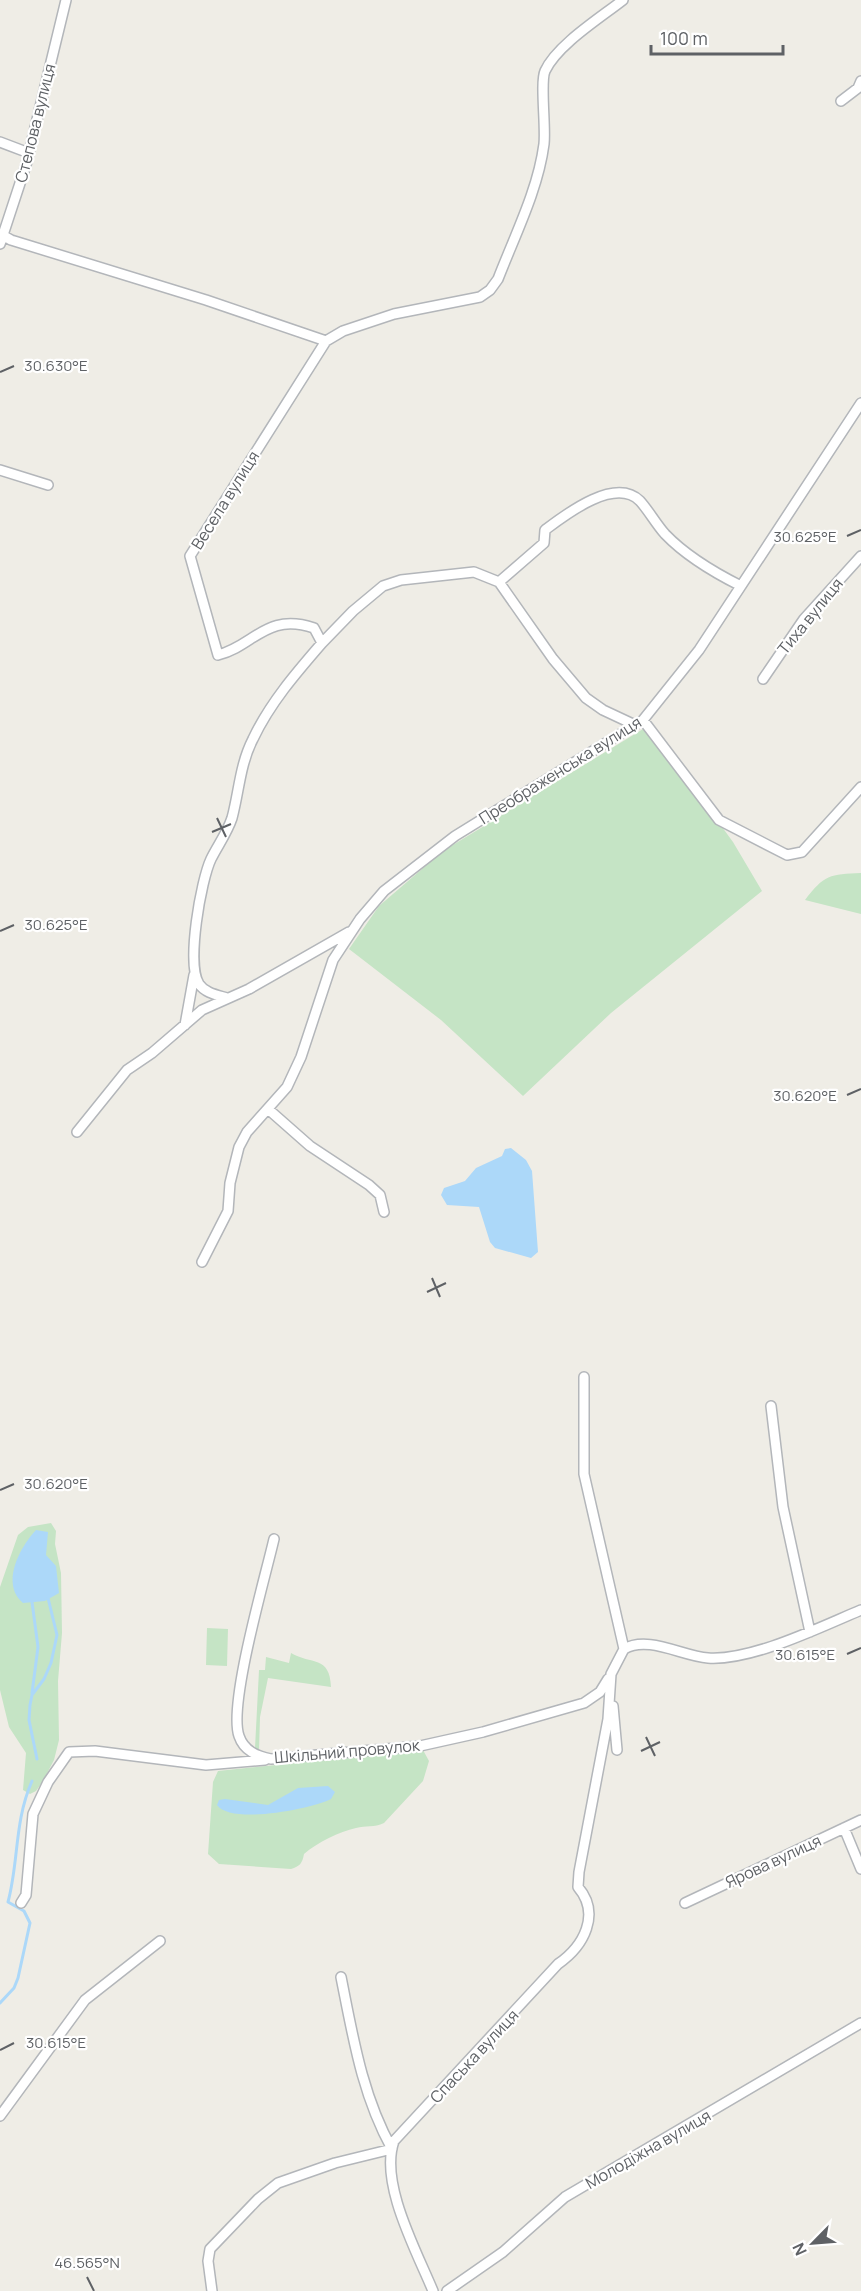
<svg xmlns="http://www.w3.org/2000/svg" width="861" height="2291" viewBox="0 0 861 2291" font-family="Manrope,sans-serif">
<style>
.green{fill:#c5e4c5}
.water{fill:#acd8f9}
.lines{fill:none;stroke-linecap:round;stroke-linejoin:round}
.stream{stroke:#acd8f9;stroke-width:3}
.minor-casing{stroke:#b3b6ba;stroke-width:12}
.minor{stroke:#fff;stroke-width:9}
.ticks{fill:none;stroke:#5e6165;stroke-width:2}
.labels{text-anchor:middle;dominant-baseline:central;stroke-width:4.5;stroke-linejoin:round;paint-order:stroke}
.street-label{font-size:16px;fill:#5e6165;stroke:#fff}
.ticks-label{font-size:15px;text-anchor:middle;fill:#5e6165;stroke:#fff;stroke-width:4.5;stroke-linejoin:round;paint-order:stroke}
</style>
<rect width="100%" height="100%" fill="#efede6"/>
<path class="green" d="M648,726L733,842L762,891L611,1013L523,1096L441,1020L349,949L379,906L443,851Z
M861,873V914L805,900C824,875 830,874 861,873Z
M51,1523L56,1531L55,1544L61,1573L62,1633L58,1681L59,1740L54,1760L43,1781L36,1791L30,1794L23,1790L26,1753L9,1727L0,1690V1587L18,1535L28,1527Z
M207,1628L228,1629L227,1666L206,1665Z
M291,1653C311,1665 330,1655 331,1687L268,1678L260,1717L259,1751L255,1748L259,1670H265L266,1657L289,1663Z
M423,1750L429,1761L423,1781L384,1823C374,1828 366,1825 356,1828C339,1832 318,1842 304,1854C302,1864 300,1866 291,1869L219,1864L208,1854L213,1782L218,1771Z"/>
<path class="water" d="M511,1148L526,1160L532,1171L538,1252L531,1258L495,1248L490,1242L479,1207L447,1205L441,1195L444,1188L465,1181L476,1168L502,1156L505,1149Z
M36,1530L48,1532L46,1555L56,1566L59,1593L45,1601L23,1603C0,1584 20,1547 36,1530Z
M328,1786L335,1792L331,1799C311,1809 231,1825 217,1805L219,1800L225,1799L268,1805L298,1788Z"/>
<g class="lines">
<path class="stream" d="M32,1693L38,1647L32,1602
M37,1759L29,1720L30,1705L32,1695L44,1679L51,1663L57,1635L48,1598
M0,2003L14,1988L18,1978L30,1923L24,1911L8,1902C19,1861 14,1822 32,1781"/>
<g class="minor-casing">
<path id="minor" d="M841,101L858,88L861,81
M0,142L29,153
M4,236L11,240L206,300L326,341
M0,244L26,165L66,0
M0,470L48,485
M499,582L544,543L545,530C565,515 615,476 640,501C649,511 656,524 665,534C686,556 715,573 741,586
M322,643L353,611L383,586L401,580L474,572L499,582L553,659L586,698L603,710L635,725
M763,679L804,619L861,556
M643,720L719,820L787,855L802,852L861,787
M227,998C217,995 205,993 199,984C186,964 201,880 211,859C218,845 227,833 232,818C239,792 240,764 253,739C270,703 296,673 322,643L314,628C266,612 254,646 218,655L190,556L326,341L343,331L394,314L480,297L490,290L498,279C515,235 538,190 544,144C546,127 540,82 545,71C557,45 600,18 623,0
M185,1025L194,975
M268,1109L310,1146L369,1185L380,1195L384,1212
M77,1132L127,1070L152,1053L202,1010L249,989L349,932
M202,1262L228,1211L230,1183L239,1147L247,1132L287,1087L301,1057L333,960L360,919L384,891L455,836L643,720L699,650L861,403
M771,1406L783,1507L810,1632
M274,1539C265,1578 228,1705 239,1736C244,1751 257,1756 271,1759L420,1746L483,1732L584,1703L600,1692L608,1679
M624,1649C648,1635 682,1656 708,1658C752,1661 820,1627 861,1610
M613,1706L617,1750
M844,1828L861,1869
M21,1903L26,1895L33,1814L48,1782L69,1752L95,1751L206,1765L265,1760
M685,1903L861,1820
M0,2116L85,2000L160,1941
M212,2291L208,2261L210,2249L258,2199L278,2183L335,2163L392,2149C362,2095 353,2037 341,1977
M433,2291C417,2252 379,2183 394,2141L558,1964C584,1946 601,1914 578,1887L579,1872L608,1719L611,1674L624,1649L584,1474V1377
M447,2291L503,2252L565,2197L861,2023"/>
</g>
<use href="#minor" class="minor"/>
</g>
<path class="ticks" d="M0,372L14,366M847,536L861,530M217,818L226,837M212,832L231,824M0,931L14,925M847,1095L861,1089M432,1278L440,1297M427,1292L446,1283M0,1490L14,1484M847,1654L861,1648M646,1737L655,1756M641,1751L660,1742M0,2050L14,2043M87,2277L94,2291"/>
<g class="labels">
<g class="street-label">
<text transform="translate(35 123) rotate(-76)">Степова вулиця</text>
<text transform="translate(225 500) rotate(-58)">Весела вулиця</text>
<text transform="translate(810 616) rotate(-51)">Тиха вулиця</text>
<text transform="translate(560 770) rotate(-32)">Преображенська вулиця</text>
<text transform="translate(347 1751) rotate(-5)">Шкільний провулок</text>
<text transform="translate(773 1861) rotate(-25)">Ярова вулиця</text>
<text transform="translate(474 2056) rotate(-47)">Спаська вулиця</text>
<text transform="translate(648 2149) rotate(-30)">Молодіжна вулиця</text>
</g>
</g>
<g class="ticks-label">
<text x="56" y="371">30.630°E</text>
<text x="805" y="542">30.625°E</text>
<text x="56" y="930">30.625°E</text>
<text x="805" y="1101">30.620°E</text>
<text x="56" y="1489">30.620°E</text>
<text x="805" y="1660">30.615°E</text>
<text x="56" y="2048">30.615°E</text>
<text x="87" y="2268">46.565°N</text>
</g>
<g transform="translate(813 2243) rotate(245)" stroke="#ffffff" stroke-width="4.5" paint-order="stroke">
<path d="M0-4.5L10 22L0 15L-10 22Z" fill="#5e6165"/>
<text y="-9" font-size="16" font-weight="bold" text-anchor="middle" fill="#5e6165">N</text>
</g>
<path d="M651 45v9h132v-9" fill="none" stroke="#5e6165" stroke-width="3"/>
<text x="660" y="45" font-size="18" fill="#5e6165" stroke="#ffffff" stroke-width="4.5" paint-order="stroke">100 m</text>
</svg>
